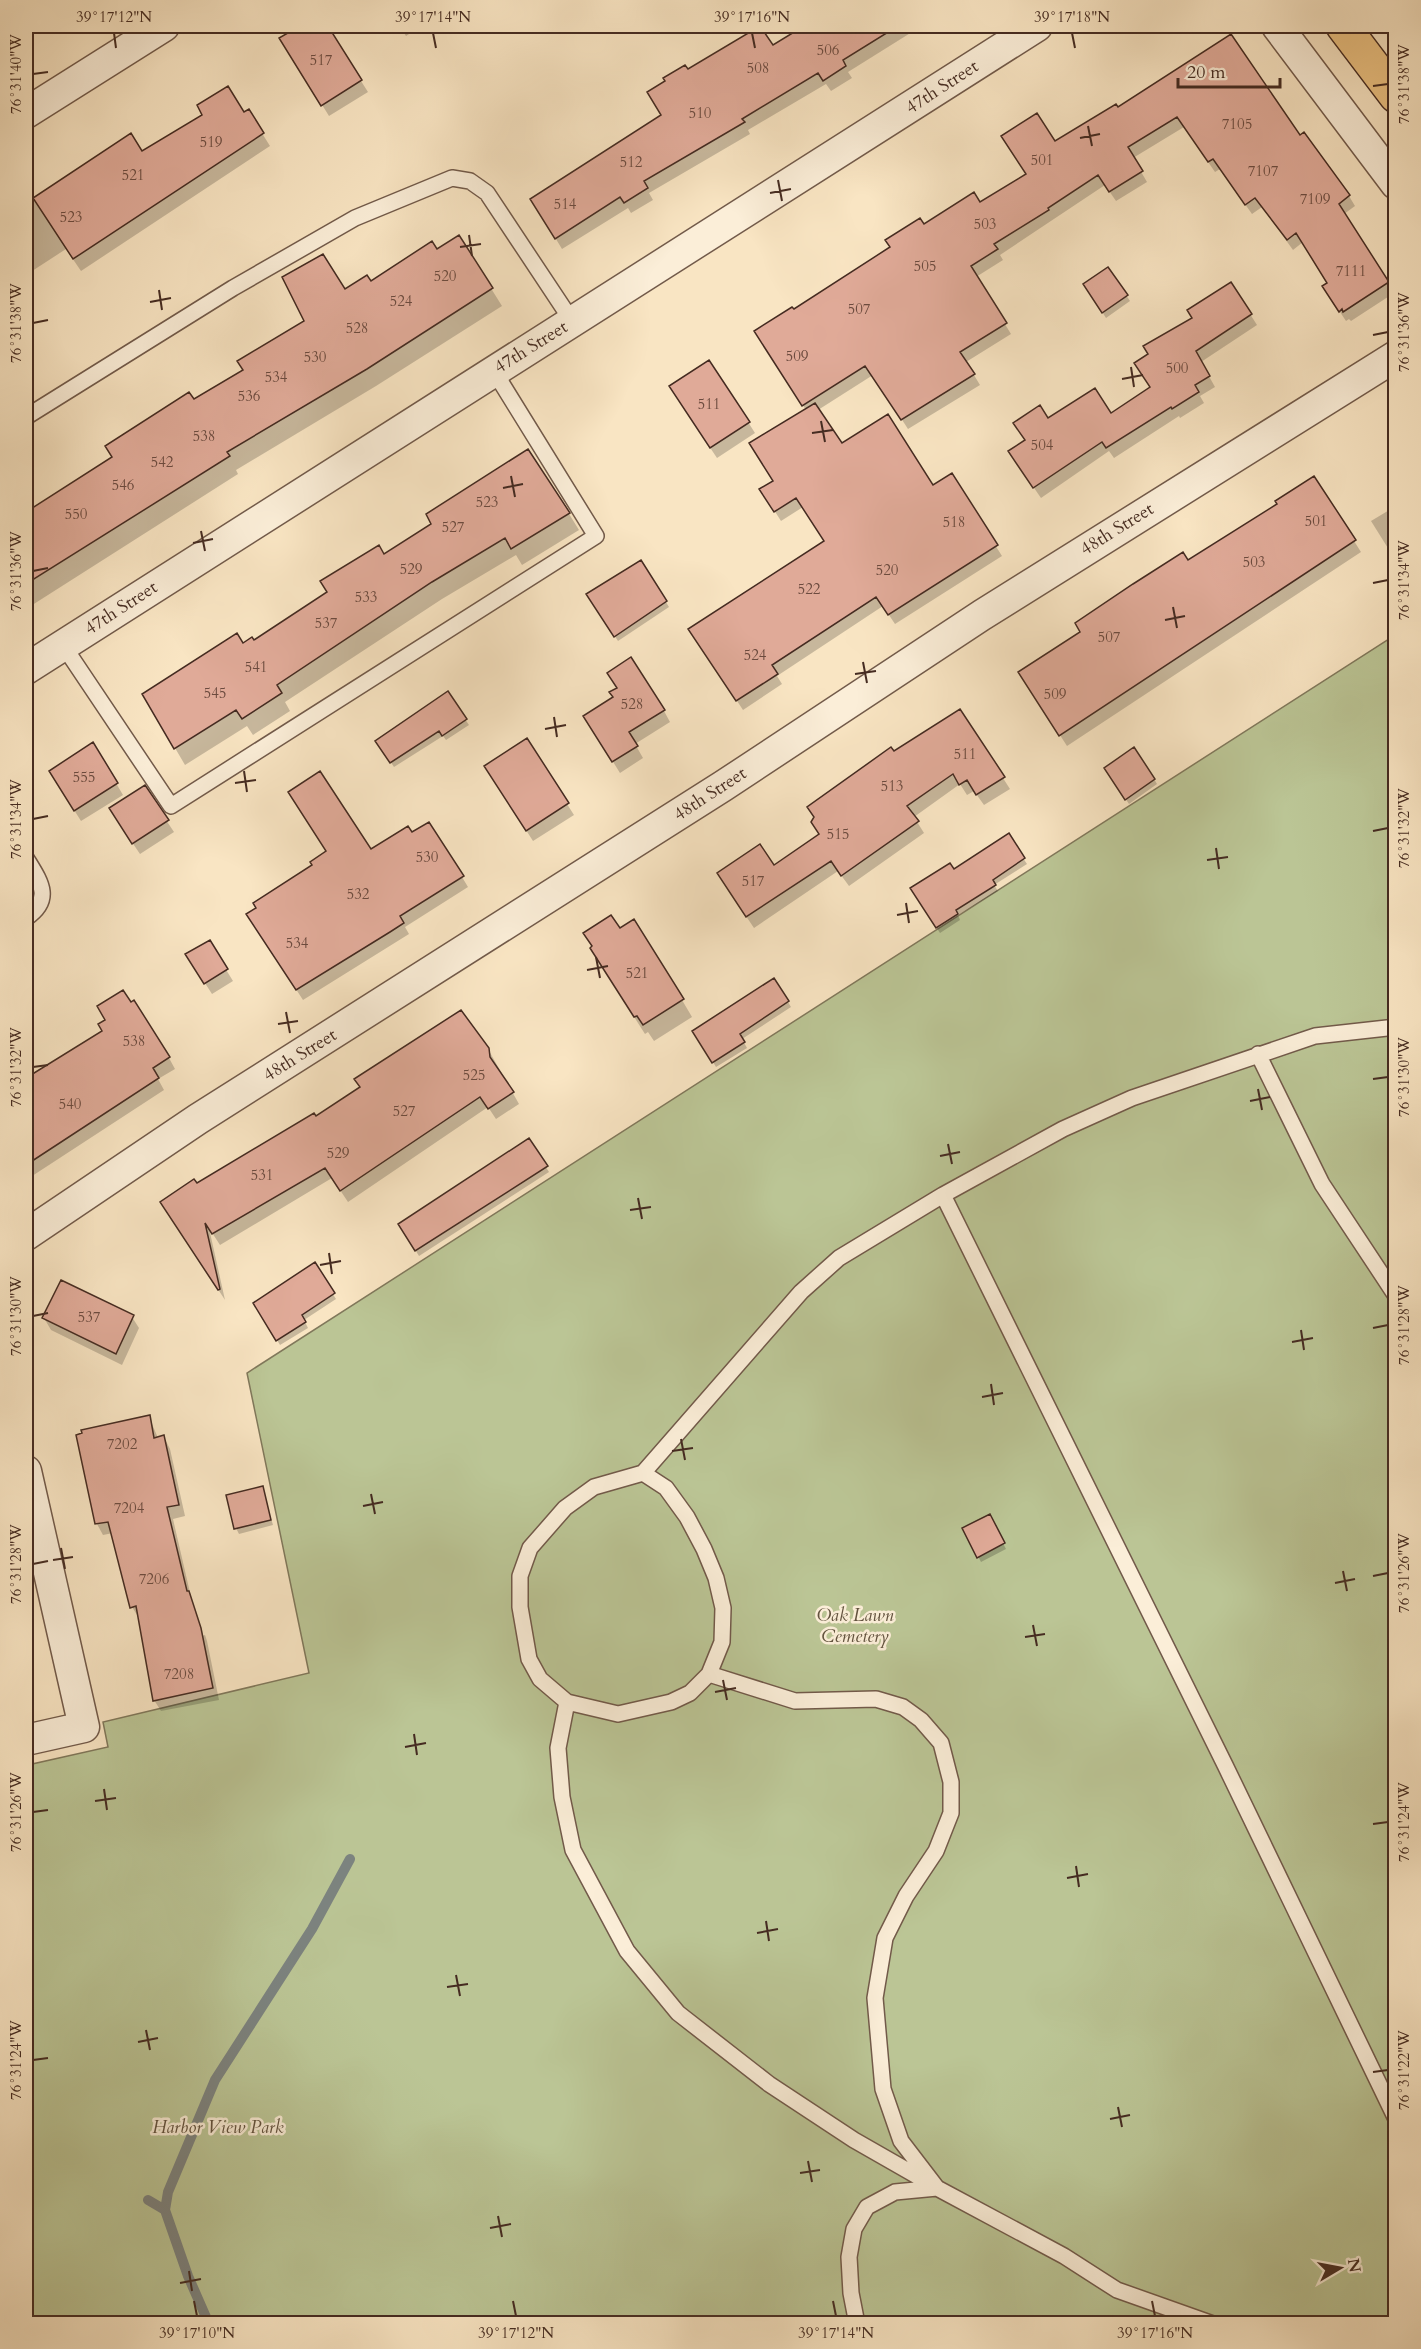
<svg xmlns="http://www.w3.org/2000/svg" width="1421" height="2349" viewBox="0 0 1421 2349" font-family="Cardo,serif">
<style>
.green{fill:#bbc595;stroke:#80785b;stroke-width:1.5}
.shadow{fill:#0003}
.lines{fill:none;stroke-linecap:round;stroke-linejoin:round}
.stream{stroke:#7c837f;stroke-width:10}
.building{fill:#e0aa98;stroke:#452b21;stroke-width:1.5}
.lane-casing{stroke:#725a4a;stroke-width:18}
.street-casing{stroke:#725a4a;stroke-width:33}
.primary-casing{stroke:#452b21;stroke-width:36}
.lane{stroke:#fbeed8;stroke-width:15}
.street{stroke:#fbeed8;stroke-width:30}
.primary{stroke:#ecc282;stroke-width:33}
.ticks{fill:none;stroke:#452b21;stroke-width:2}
.labels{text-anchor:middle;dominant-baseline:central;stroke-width:5;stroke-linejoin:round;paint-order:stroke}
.number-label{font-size:15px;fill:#6c4b3f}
.street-label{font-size:18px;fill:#452b21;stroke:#fbeed8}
.park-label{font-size:18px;font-style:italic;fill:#62523e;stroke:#fbeed8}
.neatline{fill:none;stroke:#452b21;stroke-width:2}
.ticks-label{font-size:15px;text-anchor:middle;fill:#452b21}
</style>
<rect width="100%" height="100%" fill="#f9e5c3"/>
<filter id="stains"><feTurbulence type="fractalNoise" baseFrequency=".00333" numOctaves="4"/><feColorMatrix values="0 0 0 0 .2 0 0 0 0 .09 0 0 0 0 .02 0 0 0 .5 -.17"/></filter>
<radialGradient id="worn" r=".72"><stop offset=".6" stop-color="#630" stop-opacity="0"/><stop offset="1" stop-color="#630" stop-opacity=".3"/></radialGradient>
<path class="green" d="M1395,635V2323H26V1729L32,1764L108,1747L103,1722L309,1673L247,1373Z"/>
<path class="shadow" d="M26,26H39L40,27L26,38Z
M302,26H326L368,92L329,116L281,39Z
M399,26H421L406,36Z
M807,26H916L910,29L912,32L848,72L852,78L831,91L826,84L748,130L750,134L649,193L653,200L631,213L628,208L562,249L539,211L663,116L687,71L772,47Z
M1230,36L1299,137L1304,134L1349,196L1355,206L1344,214L1394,293L1351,321L1349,319L1346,321L1330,297L1328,283L1303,242L1293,250L1262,207L1252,214L1220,169L1215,172L1184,127L1133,158L1147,182L1116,201L1105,185L1000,255L1003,260L976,277L1011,334L966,362L980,385L908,429L873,375L818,410L842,445L932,487L951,475L1002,556L895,624L883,606L777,676L782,684L743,710L696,639L826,542L803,507L781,521L767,499L806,410L762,342L793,312L923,226L980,204L1027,175L1054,143L1117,109Z
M248,111L270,146L81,271L66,249L26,275V204L130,135L142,153Z
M459,237L502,306L376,386L236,470L238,474L26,609V513L114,458L193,401L245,371L345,291L370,283L437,251Z
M1108,269L1130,301L1106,318L1085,285Z
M1231,284L1257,325L1201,362L1215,387L1200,396L1204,403L1180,418L1179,416L1114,458L1109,451L1041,498L1016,462L1026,441L1048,420L1111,415L1151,388L1194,318Z
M677,398L748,422L755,433L717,458Z
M535,459L579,530L522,565L516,555L442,599L285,702L290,711L253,735L247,726L185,765L144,695L253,642Z
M1314,478L1361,552L1067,746L1027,684L1188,562L1279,504Z
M1396,506V561L1371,521Z
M641,562L669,607L618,641L588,595Z
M618,688L664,711L670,722L635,744L643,758L620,773L592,728L615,698Z
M447,693L469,725L446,740L443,736L394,767L380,746Z
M960,711L1010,789L984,805L974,791L967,795L960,784L914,817L924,833L849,886L838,871L754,928L725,885L774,867L820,835L894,753Z
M93,744L123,795L81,821L57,783Z
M1109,774L1154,779L1157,784L1129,804Z
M492,777L567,804L574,815L533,841Z
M144,787L174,832L140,854L117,820Z
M1008,836L1027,864L994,885L998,891L958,915L960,920L940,933L915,894Z
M370,851L462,877L468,887L405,927L409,934L303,1000L254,925L328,852Z
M26,897L28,902L37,917L26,914Z
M209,942L233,981L212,994L194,966Z
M601,965L682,1000L692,1017L654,1041L648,1032L645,1034Z
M788,1002L791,1007L742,1039L747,1048L716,1067L694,1031Z
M107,1020L169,1058L175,1069L158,1079L164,1090L26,1180V1082L103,1031Z
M488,1049L519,1104L496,1119L488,1107L348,1202L332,1178L220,1245L209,1228L225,1300L168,1213L196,1185L316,1118Z
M529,1140L549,1172L419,1256L400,1225Z
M314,1264L336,1299L304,1320L308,1328L280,1345L255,1303Z
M132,1317L139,1328L122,1365L51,1330L44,1318Z
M149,1417L158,1438L164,1437L170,1449L185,1516L173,1519L191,1597L189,1595L202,1636L205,1635L195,1604L207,1641L219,1700L161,1711L154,1700L139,1618L132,1607L113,1533L103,1535L97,1524L77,1436Z
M262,1488L273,1525L239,1534L236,1528Z
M989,1516L1006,1549L981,1562L964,1529Z"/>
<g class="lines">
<path class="stream" d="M148,2200L165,2210
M209,2324L188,2276L165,2210L168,2192L215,2080L312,1929L350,1859"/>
</g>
<path class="building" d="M300,26H328L362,80L321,106L279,38Z
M760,26L773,45L804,26H898L843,60L846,66L823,81L818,73L742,119L745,122L644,181L648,188L624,203L620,197L555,239L530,199L661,115L647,92L665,81L663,78L685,65L688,69Z
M1231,34L1300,135L1304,132L1350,195L1339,204L1389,282L1343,312L1342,309L1339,312L1322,286L1327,283L1296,233L1287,240L1255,198L1245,205L1213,159L1208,162L1177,117L1128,147L1143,171L1109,192L1098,175L1048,208L1049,210L994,244L998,249L971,266L1007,323L960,352L975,374L901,420L865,366L802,406L754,331L792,307L794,309L890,247L885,240L920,218L924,224L974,192L980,202L1026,174L1001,136L1037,113L1055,141L1116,104L1118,107Z
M228,86L244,112L249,109L264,133L73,259L33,198L131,133L142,151L202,115L197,105Z
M459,235L493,288L367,369L227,452L230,456L26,584V512L112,457L105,446L189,392L194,399L243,370L237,361L304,321L282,277L323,254L345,289L367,275L371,281L432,241L437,249Z
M1108,267L1128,295L1102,313L1083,284Z
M1231,282L1252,314L1196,351L1210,376L1195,385L1199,392L1172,409L1171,407L1106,448L1102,442L1033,488L1008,451L1025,440L1013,423L1040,405L1048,418L1095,388L1111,413L1150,387L1134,363L1148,354L1143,346L1192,318L1187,310Z
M709,360L750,422L710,448L669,386Z
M815,403L842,443L888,414L933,485L952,473L998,545L888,615L876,597L772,665L778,674L736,701L688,629L824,541L796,498L774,512L759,489L773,481L749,443Z
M528,449L570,513L511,549L505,538L432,582L277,685L282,693L242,719L236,710L174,749L142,694L237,633L243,643L252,637L254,640L327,592L320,581L379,545L384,554L431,524L426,514Z
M1314,476L1356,540L1059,736L1018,672L1080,632L1075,623L1133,584L1183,552L1188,560L1277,504L1275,501Z
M641,560L667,601L614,637L586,594Z
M631,657L665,710L629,732L638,746L612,762L583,716L613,697L609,692L617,688L607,673Z
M448,691L467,719L442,736L439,731L390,763L375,741Z
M960,709L1005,777L976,795L967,780L959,785L953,774L907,806L919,821L841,876L831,861L746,917L717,873L760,844L774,865L819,834L811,822L814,817L807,807L891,747L894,751Z
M527,738L569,803L526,831L484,766Z
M93,742L118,783L74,811L49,771Z
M1134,747L1155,779L1125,800L1104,768Z
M320,771L371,849L408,826L412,832L429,822L464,876L400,916L404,923L390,932L296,990L246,914L256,908L253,903L312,865L310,862L326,851L288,792Z
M145,785L169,820L132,844L109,808Z
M1009,833L1025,858L993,880L996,885L956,910L958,914L936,928L910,888L950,863L954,869Z
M611,915L620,928L634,919L684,999L643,1025L637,1016L634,1017L590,948L592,946L583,933Z
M210,940L228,969L204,984L185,954Z
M774,978L789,1001L740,1034L745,1042L712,1063L692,1031Z
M123,990L131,1002L134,1000L170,1057L153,1068L159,1078L26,1165V1078L102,1031L98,1024L105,1020L97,1006Z
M461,1010L489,1048L490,1057L514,1092L488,1109L480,1097L340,1191L325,1168L212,1234L205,1223L220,1289L218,1290L160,1202L194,1179L197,1183L314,1113L316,1116L360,1087L354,1079Z
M529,1138L548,1166L415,1251L398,1224Z
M315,1262L335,1293L302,1315L306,1322L276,1341L253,1303Z
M61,1280L134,1315L116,1354L42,1318Z
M150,1415L154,1438L164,1435L179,1505L167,1507L187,1591H189L201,1628L213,1688L153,1701L136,1606L130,1608L108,1522L95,1524L76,1435L82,1433L81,1430Z
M263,1486L271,1520L234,1529L226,1495Z
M990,1514L1005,1543L977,1558L962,1528Z"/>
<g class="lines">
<g class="lane-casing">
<path id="lane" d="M26,417L233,288L355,218L452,178L470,181L487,193L572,321
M63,645L171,806L596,536L494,371
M26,858C40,881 54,899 26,918
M1258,1054L1322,1184L1396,1296
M943,1195L1225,1765L1396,2119
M643,1473L666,1488L687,1517L704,1549L716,1578L723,1608L722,1642L709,1674L690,1693L671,1702L618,1714L567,1702L540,1679L529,1659L520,1607V1576L530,1548L565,1508L594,1487L643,1473L801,1292L839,1258L943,1195L1063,1129L1132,1098L1315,1036L1396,1027
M709,1674L795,1701L876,1699L903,1707L921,1720L941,1743L951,1782V1813L936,1851L906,1896L885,1938L875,1998L883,2089L901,2141L937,2188
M567,1702L558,1748L562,1797L573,1850L627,1951L678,2013L769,2084L854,2140L931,2184
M857,2324L851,2293L849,2257L854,2229L867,2207L895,2192L937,2188L1064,2256L1117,2290L1213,2324"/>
</g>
<g class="street-casing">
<path id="street" d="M1277,26L1396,184
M26,113L164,26
M26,669L1037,26
M26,1235L198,1119L723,786L982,615L1396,356
M26,1471L84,1727L26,1740"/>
</g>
<g class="primary-casing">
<path id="primary" d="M1343,26L1396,96"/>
</g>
<use href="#lane" class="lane"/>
<use href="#street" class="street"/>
<use href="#primary" class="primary"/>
</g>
<path class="ticks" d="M114,33L116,48M433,33L436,48M752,33L755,48M1072,33L1075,48M33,74L48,72M1373,86L1388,84M1088,126L1092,146M1080,138L1100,134M778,180L782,201M770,193L791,189M469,235L472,256M460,247L481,244M159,290L162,310M150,302L171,298M33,323L48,320M1373,335L1388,332M1131,367L1134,387M1122,379L1143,375M821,421L825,442M812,433L833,430M511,476L515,497M503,488L523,484M201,531L205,551M193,543L213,539M33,571L48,568M1373,583L1388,580M1173,607L1177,628M1165,620L1185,616M863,662L867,683M855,674L876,671M554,717L557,737M545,729L566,725M244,771L247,792M235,783L256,780M33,819L48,816M1373,831L1388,828M1216,848L1219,869M1207,860L1228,857M906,903L909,923M897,915L918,911M596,957L600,978M587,970L608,966M286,1012L290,1033M278,1024L298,1021M33,1067L48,1065M1373,1079L1388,1077M1258,1089L1262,1110M1250,1101L1270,1097M948,1144L952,1164M940,1156L960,1152M638,1198L642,1219M630,1210L651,1207M329,1253L332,1274M320,1265L341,1261M33,1316L48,1313M1373,1328L1388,1325M1301,1330L1304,1350M1292,1342L1313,1338M991,1384L994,1405M982,1397L1003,1393M681,1439L685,1460M672,1451L693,1448M371,1494L375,1514M363,1506L383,1502M61,1548L65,1569M53,1560L73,1557M33,1564L48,1561M1343,1571L1347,1591M1373,1576L1388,1573M1335,1583L1355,1579M1033,1625L1037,1646M1025,1637L1045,1634M723,1680L727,1700M715,1692L736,1688M414,1734L417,1755M405,1747L426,1743M104,1789L107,1810M95,1801L116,1798M33,1812L48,1810M1373,1824L1388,1822M1076,1866L1079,1887M1067,1878L1088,1874M766,1921L769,1941M757,1933L778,1929M456,1975L460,1996M447,1987L468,1984M146,2030L150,2050M138,2042L158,2038M33,2060L48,2058M1373,2072L1388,2070M1118,2107L1122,2127M1110,2119L1130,2115M808,2161L812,2182M800,2173L820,2170M498,2216L502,2237M490,2228L511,2224M189,2271L192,2291M180,2283L201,2279M194,2301L197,2316M513,2301L516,2316M833,2301L836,2316M1152,2301L1155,2316"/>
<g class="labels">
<g class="number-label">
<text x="828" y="50">506</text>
<text x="321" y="60">517</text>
<text x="758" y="68">508</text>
<text x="700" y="113">510</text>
<text x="1237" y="124">7105</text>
<text x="211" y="142">519</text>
<text x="1042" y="160">501</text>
<text x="631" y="162">512</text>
<text x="1263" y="171">7107</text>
<text x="133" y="175">521</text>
<text x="1315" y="199">7109</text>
<text x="565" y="204">514</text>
<text x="71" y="217">523</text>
<text x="985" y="224">503</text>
<text x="925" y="266">505</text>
<text x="1351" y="271">7111</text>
<text x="445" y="276">520</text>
<text x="401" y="301">524</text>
<text x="859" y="309">507</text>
<text x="357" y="328">528</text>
<text x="797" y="356">509</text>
<text x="315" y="357">530</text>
<text x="1177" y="368">500</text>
<text x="276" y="377">534</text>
<text x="249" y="396">536</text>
<text x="709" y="404">511</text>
<text x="204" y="436">538</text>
<text x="1042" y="445">504</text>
<text x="162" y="462">542</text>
<text x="123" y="485">546</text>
<text x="487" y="502">523</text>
<text x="76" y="514">550</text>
<text x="1316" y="521">501</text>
<text x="954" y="522">518</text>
<text x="453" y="527">527</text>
<text x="1254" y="562">503</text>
<text x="411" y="569">529</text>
<text x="887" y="570">520</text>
<text x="809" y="589">522</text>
<text x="366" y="597">533</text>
<text x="326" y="623">537</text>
<text x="1109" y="637">507</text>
<text x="755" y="655">524</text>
<text x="256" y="667">541</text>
<text x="215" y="693">545</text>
<text x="1055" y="694">509</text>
<text x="632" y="704">528</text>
<text x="965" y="754">511</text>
<text x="84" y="777">555</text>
<text x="892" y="786">513</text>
<text x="838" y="834">515</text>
<text x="427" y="857">530</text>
<text x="753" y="881">517</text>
<text x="358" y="894">532</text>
<text x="297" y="943">534</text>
<text x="637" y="973">521</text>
<text x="134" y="1041">538</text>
<text x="474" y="1075">525</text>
<text x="70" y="1104">540</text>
<text x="404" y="1111">527</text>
<text x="338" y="1153">529</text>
<text x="262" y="1175">531</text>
<text x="89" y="1317">537</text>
<text x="122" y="1444">7202</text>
<text x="129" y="1508">7204</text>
<text x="154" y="1579">7206</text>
<text x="179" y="1674">7208</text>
</g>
<g class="street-label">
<text transform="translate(942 87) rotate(-33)">47th Street</text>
<text transform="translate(531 347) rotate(-32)">47th Street</text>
<text transform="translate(1117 529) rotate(-32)">48th Street</text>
<text transform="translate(121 608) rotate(-33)">47th Street</text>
<text transform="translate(710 794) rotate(-33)">48th Street</text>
<text transform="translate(300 1055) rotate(-32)">48th Street</text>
</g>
<g class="park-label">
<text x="855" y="1615">Oak Lawn<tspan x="855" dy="21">Cemetery</tspan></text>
<text x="218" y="2127">Harbor View Park</text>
</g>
</g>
<rect width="1421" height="2349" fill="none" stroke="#f9e5c3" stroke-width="66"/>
<g transform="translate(1340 2268) rotate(80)" stroke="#fbeed8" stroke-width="4.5" paint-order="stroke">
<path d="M0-4.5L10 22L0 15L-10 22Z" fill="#452b21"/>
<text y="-9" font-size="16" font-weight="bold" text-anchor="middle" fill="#452b21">N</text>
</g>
<path d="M1178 78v9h102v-9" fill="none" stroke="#452b21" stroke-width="3"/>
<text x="1187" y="78" font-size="18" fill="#452b21" stroke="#fbeed8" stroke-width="4.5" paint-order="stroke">20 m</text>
<rect x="33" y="33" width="1355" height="2283" class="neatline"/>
<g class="ticks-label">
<text x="114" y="22">39°17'12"N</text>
<text x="433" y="22">39°17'14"N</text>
<text x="752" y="22">39°17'16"N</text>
<text x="1072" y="22">39°17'18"N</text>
<text transform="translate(16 74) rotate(-90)" y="5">76°31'40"W</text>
<text transform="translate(1404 84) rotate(-90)" y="5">76°31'38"W</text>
<text transform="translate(16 323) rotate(-90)" y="5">76°31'38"W</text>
<text transform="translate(1404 332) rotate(-90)" y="5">76°31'36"W</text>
<text transform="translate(16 571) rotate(-90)" y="5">76°31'36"W</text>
<text transform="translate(1404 580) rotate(-90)" y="5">76°31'34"W</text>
<text transform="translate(16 819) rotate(-90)" y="5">76°31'34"W</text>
<text transform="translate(1404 828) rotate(-90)" y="5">76°31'32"W</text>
<text transform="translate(16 1067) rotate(-90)" y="5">76°31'32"W</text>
<text transform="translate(1404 1077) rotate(-90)" y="5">76°31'30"W</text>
<text transform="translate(16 1316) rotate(-90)" y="5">76°31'30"W</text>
<text transform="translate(1404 1325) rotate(-90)" y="5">76°31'28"W</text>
<text transform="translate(16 1564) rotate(-90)" y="5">76°31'28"W</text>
<text transform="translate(1404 1573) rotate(-90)" y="5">76°31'26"W</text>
<text transform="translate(16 1812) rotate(-90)" y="5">76°31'26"W</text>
<text transform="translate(1404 1822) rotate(-90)" y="5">76°31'24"W</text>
<text transform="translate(16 2060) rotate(-90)" y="5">76°31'24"W</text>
<text transform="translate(1404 2070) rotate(-90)" y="5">76°31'22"W</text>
<text x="197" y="2338">39°17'10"N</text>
<text x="516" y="2338">39°17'12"N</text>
<text x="836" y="2338">39°17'14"N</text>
<text x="1155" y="2338">39°17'16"N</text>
</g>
<rect width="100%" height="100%" filter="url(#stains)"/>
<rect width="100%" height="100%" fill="url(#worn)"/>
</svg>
